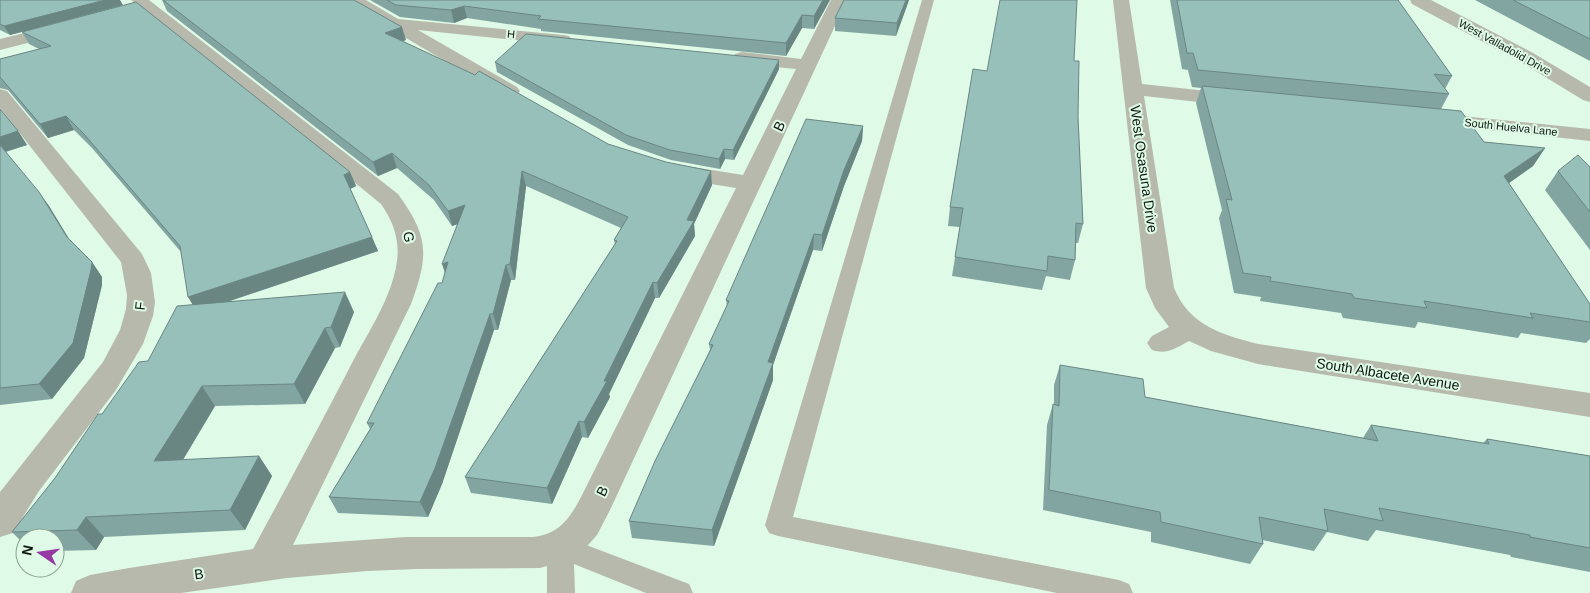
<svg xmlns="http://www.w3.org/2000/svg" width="1590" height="593" viewBox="0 0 1590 593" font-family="Arial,sans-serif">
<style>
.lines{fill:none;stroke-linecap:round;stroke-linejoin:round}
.lane{fill:#b6b9ac;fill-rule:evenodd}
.street{fill:#b6b9ac;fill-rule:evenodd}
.wall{fill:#83a5a1}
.shaded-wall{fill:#6a8683}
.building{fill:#98c0bb;stroke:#6a8683}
.labels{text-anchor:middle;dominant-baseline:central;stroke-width:4;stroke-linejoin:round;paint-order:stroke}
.far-street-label{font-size:11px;fill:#0d1710;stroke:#dffae6}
.street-label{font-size:14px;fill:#0d1710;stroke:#dffae6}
</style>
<rect width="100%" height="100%" fill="#dffae6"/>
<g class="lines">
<path class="lane" d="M922,0H934L793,517L1119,580L1129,584L1133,593H1057L778,536L769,533L765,525Z
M560,535L689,584L693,593H646L574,564L575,593H547V547L551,539Z"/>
<path class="street" d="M131,0H149L398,194C429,237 429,255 411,304L293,545L406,537H533C558,534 568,521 580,499L736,188L674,178L666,176L663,171L666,166L674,164L743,175L796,69L742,64L735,62L733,58L735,54L742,52L801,59L831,0H847L610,510L597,535L581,553L567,560L540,568L417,569L367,571L287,578L181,593H71L76,581L90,575L129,568L253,549C286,488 319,427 351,365C368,332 392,298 397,261C400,240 393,221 381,204Z
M346,0H366L398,19L563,35L569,36L572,40L569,44L563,45L418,30L517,87L520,91L517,95L510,97L503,95L348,4Z
M1113,0H1129L1142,84L1235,94L1242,96L1245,100L1242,104L1235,106L1144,96L1174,288C1190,326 1221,334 1258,344L1590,393V417L1258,364L1211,351L1189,341C1176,348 1167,355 1152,350L1147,343L1152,336L1169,327L1155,308L1146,288Z
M1410,0H1431L1533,53L1590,87V102L1583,100L1519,61L1412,4Z
M61,24L67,25L70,29L67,33L0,50V39Z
M0,89L7,91L142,254L151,273L155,302L153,316L143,344L116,390L39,491L13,533L0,537V492L103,362L120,330L126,309L127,295L121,262L0,108Z
M1432,113L1590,129V141L1425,123L1421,119L1425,115Z"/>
</g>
<path class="wall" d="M0,0L123,5L10,35L0,30Z
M162,0H354L406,40L402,41L608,144L712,185L694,224L695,236L659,298H655L609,394L610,397L588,438L582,437L552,504L471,493L465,477L615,244L614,240L621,228L526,186L515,280H511L498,330H494L442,484L428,517L338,513L329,497L370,429L367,423L442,283L458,224L452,226L434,200L397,168L378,176L167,11Z
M370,0H830L814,29L802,28L786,56L541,31V29L467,18L454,23L400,17Z
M844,0H909L896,36L835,31V18Z
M1170,0H1398L1452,76L1445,89L1449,94L1441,109L1484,142L1545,148L1533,166L1509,183L1590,304V339L1586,343L1521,333L1518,338L1418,322L1415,328L1343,318L1341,313L1260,301L1261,297L1234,293L1219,218L1222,210L1196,103L1201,88L1192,87L1188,70L1182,69Z
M1475,0H1590V61Z
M22,32L350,172L356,186L350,189L378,251L230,301L354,312L340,347L335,348L305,404L215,406L183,460L259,456L272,476L245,530L104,537L96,550L55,551V538H25V545L12,532L55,478L102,414L148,361L193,304L181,252L92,148L74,130L48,138L8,90L0,88V59L39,49L29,44Z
M779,60V69L734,160L725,159L720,169L671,160L628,145L497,72L495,62Z
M987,71L1078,117L1083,224L1078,243H1076L1075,260L1070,280L1046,276L1042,290L952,276L960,227L948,226L950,207Z
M0,109L18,131L27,145L6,152L49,206L70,241L92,262L102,277V285L84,358L52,399L0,405Z
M863,126L862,141L844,186L822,251L813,250L773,365V380L714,546L632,538L629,521L710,350L709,344L727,306L726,300Z
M1590,167V250L1545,190L1558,171Z
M1060,365L1145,397L1363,438L1371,425L1483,443L1487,439L1590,456V572L1511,557L1510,555L1376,530L1368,541L1327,532L1314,551L1262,540L1263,544L1250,564L1151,542V532L1043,510L1047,425L1053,404L1054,405V385Z"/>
<path class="shaded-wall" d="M105,0H120L123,5L10,35L4,26Z
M823,0H830L814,29V16Z
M906,0H909L896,36L897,23Z
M464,6L467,18L454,23L451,10Z
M802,15V28L786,56V43Z
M402,27L406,40L389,46L385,33Z
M779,60V69L734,160L733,150Z
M66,116L74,130L48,138L40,124Z
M863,126L862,141L844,186L822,251V235L844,170Z
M18,131L27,145L4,152L0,147V137Z
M1545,148L1533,166L1492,195L1504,176Z
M724,149L725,159L720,169L719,159Z
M392,153L397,168L378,176L373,162Z
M522,171L526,186L515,280L510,264Z
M711,171L712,185L694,224L695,236L659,298L657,283Z
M350,172L356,186L350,189L344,175Z
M39,192L49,206L77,252L67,237Z
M465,205L470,220L452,226L448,211Z
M814,234L813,250L773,365V380L714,546L712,530L768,362Z
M372,237L378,251L197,312L188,297Z
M92,262L102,277V285L84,358L52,399L39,384Z
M448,262L447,279L442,264Z
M506,265L511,280L498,330L493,314Z
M653,282L655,298L609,394L610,397L588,438L584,422Z
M345,292L354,312L340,347L331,327Z
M490,314L494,330L442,484L428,517L420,502Z
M325,328L335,348L305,404L294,384Z
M202,386L215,406L170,481L154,461Z
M579,421L582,437L552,504L547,488Z
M259,456L272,476L245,530L230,510Z
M86,517L104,537L96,550L77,530Z"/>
<path class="building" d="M0,0H105L4,26L0,24Z
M163,0H354L402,27L385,33L475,75L479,71L608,144L666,162L711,171L687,220L694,221L657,283L653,282L604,381H607L584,422L579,421L547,488L465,477L617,241L614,240L628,217L522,171L510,264L506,265L493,314H490L435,468L420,502L329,497L374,423H367L438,283H442L448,262L442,264L465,205L448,211L429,185L392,153L373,162Z
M387,0H823L814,16L802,15L786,43L538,19L541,16L464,6L451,10L396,5Z
M844,0H906L897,23L835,18Z
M1000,0H1077L1074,61H1079L1078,117L1083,224L1076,223L1075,260L1048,256L1047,271L955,257L963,208L950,207L973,69L987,71Z
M1177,0H1398L1452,76L1434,74L1449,94L1198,70L1193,53H1187Z
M1513,0H1590V39Z
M136,2L350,172L344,175L372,237L188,297L180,246L84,134L66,116L40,124L0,77V59L51,46L22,32Z
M526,34L779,60L733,150L724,149L719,159L670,150L626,135L495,62Z
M1202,86L1461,111L1484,142L1545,148L1504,176L1590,304V322L1530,313L1533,318L1424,301L1427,308L1354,298L1352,294L1270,281L1271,277L1243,273L1226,199L1232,200Z
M0,109L18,131L0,137Z
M806,119L863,126L844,170L822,235L814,234L768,362L773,363L712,530L629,521L655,461L713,345L709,344L729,301L726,300Z
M0,145L39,192L67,237L92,262L91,270L73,343L39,384L0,388Z
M1578,155L1590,167V212L1558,171Z
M345,292L331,327L325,328L294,384L202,386L154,461L259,456L230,510L86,517L77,530L12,532L55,478L98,414H102L139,362L148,361L177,306Z
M1060,365L1143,379L1145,397L1378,441L1371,425L1489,444L1487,439L1590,456V548L1530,537V535L1379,508L1383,521L1324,509L1328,531L1259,517L1263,544L1161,522L1160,512L1049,490L1053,404L1059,406Z"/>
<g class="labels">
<g class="far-street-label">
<text transform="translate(511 34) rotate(6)">H</text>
<text transform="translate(1505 47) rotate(29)">West Valladolid Drive</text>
<text transform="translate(1511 127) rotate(6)">South Huelva Lane</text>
</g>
<g class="street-label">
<text transform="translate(779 126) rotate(-64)">B</text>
<text transform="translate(1144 169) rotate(82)">West Osasuna Drive</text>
<text transform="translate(409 237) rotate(79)">G</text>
<text transform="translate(140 306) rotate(-84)">F</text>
<text transform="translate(1388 374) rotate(9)">South Albacete Avenue</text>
<text transform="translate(602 491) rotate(-64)">B</text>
<text transform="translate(199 574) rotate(-8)">B</text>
</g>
</g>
<g transform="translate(40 553) rotate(283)"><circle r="24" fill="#dffae6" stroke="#8b9f90"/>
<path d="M0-4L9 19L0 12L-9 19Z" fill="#9639a3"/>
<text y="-8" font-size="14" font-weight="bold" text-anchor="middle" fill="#0d1710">N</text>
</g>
</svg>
